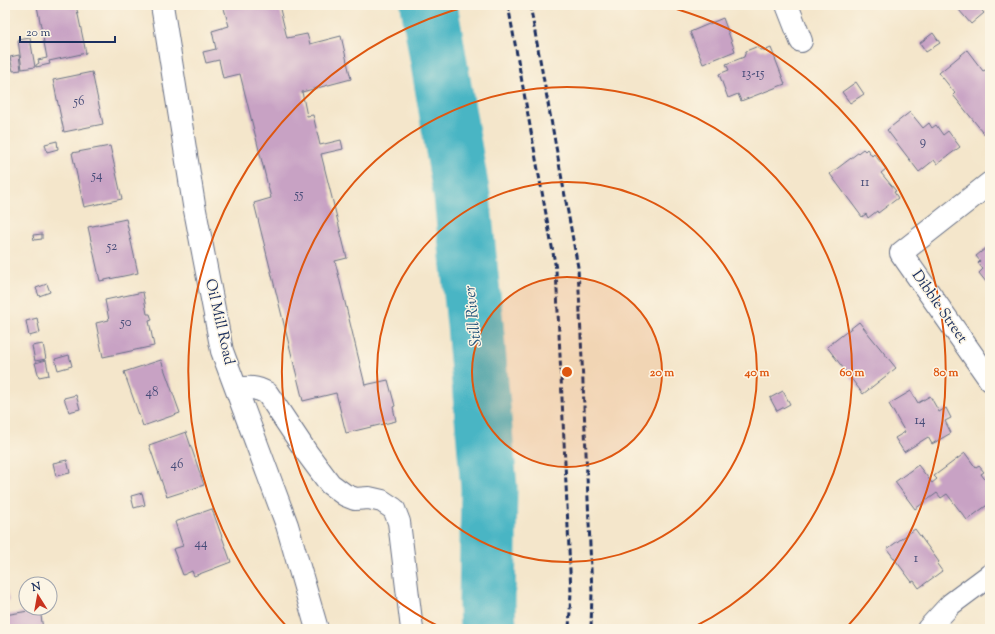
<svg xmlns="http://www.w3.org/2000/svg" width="995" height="634" viewBox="0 0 995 634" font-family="'Sorts Mill Goudy',serif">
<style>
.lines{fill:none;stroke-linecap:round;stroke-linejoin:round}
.river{stroke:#48b5c4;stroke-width:57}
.building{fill:#c8a2c4}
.minor-casing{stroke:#676f84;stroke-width:24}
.minor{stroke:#fff;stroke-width:22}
.rail{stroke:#1b2f5e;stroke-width:3;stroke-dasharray:6 3;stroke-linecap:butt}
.ring{fill:none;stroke:#de5710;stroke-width:2}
.labels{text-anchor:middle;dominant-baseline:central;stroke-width:3;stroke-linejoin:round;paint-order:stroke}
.number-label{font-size:13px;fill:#464c78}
.street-label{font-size:15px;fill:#1b2f5e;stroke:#fcf5e5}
.water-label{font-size:16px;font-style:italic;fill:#28577d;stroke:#fcf5e5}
.centre{fill:#de5710;stroke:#fcf5e5;stroke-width:2}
.ring-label{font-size:12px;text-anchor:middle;font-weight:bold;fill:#de5710;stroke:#fcf5e5;stroke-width:3;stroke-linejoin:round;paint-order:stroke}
</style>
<rect width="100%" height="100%" fill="#fcf5e5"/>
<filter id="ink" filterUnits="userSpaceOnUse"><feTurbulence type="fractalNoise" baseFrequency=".025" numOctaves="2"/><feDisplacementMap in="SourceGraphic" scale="8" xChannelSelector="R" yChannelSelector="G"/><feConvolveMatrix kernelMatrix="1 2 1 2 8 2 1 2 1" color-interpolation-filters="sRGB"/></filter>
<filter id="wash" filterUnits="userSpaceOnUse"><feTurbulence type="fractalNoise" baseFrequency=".012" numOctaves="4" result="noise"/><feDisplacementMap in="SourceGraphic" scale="16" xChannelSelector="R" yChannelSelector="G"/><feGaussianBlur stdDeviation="0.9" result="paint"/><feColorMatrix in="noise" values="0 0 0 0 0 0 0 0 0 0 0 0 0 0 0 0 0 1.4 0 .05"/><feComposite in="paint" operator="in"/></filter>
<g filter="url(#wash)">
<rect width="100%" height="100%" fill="#f4e6cb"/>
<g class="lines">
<path class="river" d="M429,5L462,197L475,324L489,488L487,604L488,629"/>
</g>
<g id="blocks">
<path class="building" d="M43,5H76L86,53L49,61L50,64L36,67V65L39,63L38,60L47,58L37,6Z
M223,5H279L287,38L307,34L310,44L341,36L351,79L302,92L307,116L313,115L320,145L341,140L343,149L321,154L347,258L335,261L365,385L388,380L395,406L393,407L396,421L346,433L336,393L303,401L254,203L271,198L240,74L223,78L219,60L206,63L203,52L216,49L212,31L229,26Z
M966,5H977L984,13L971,24L959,10Z
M723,18L735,51L703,64L690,32Z
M933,33L940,43L926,52L920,43Z
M30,38L35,67L22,69L18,40Z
M756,47L761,50L764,49V51L771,48L785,84L741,101L738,94L728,98L719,74L729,70L726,64L744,57L746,51Z
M967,50L983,71L985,70L986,71L990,68V133L986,136L953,95L955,93L939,73Z
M19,55L21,70L13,71L10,57Z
M92,72L103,124L64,132L53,80Z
M856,82L864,94L850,103L842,92Z
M910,112L923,128L929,123L932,128L936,125L943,135L948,131L960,147L937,164L934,160L919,172L887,130Z
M57,141L58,149L47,152L45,144Z
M110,146L122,199L84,207L72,153Z
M863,149L865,151L867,149L872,156L874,154L886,169L881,173L896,191L894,192L898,198L878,213L877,211L868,218L866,214L862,217L830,174Z
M126,219L138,273L100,281L88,227Z
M42,234V239L34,240L33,235Z
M990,245V287L979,273L983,269L978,263L980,261L976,256Z
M47,284L50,292L39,296L36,288Z
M143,292L147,314H150L152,320L149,321L154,346L103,357L96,323L109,320L105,300Z
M37,318L40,333L29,336L26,321Z
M859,322L896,368L863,394L827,347Z
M43,344L46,359L35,361L32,346Z
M69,355L72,366L58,370L55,359Z
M46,360L49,375L39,377L35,363Z
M161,360L180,413L143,426L124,372Z
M783,391L790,404L777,411L770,398Z
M911,391L918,403L930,396L939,412L946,408L951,418L945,421L951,433L932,444L928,437L904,452L895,438L905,432L889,404Z
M76,395L80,409L69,412L64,398Z
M186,432L204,485L167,497L149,445Z
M965,453L976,468L979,466L984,472L981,474L990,486V503L967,520L947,494L941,498L937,493L915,509L895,482L918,465L932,483L937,479L934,476Z
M67,460L70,473L56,476L53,463Z
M142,493L145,505L134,508L131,496Z
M212,509L231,562L194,576L192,571L183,575L173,549L183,546L175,522Z
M915,529L939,562L937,564L942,571L919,588L914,581L912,582L887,549Z
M5,585L9,601L5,602Z
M40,609L43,629H5V615Z"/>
</g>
</g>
<g filter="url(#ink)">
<use href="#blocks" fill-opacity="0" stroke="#676f84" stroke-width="1"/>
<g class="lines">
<g class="minor-casing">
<path id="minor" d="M162,5L194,205L222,351L287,525L317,629
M787,5L801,41
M990,183L901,253L990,380
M237,389C249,387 256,387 267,393L307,453L330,484L345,495L355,499L369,498L382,501L394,509L399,522L412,629
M928,629L951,604L990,575"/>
</g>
<use href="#minor" class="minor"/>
<path class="rail" d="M508,5L556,269L571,592L569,629
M530,5L578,267L592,592L591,629"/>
</g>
</g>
<circle cx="567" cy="372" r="95" fill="#de5710" fill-opacity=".12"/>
<g class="ring">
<circle cx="567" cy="372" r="95"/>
<circle cx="567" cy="372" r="190"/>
<path d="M442 628A285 285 0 1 1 692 628"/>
<path d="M288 628A379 379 0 0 1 472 5M662 5A379 379 0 0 1 846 628"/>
</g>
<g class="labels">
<g class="number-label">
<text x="753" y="74">13-15</text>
<text x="79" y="102">56</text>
<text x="923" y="142">9</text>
<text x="97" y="176">54</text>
<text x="865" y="183">11</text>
<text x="299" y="195">55</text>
<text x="112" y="247">52</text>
<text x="126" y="323">50</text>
<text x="152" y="393">48</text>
<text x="920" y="421">14</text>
<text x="177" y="465">46</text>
<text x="201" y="544">44</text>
<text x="916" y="559">1</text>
</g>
<g class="street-label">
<text transform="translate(939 307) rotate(55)">Dibble Street</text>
<text transform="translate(219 322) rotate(77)">Oil Mill Road</text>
</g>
<g class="water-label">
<text transform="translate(474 316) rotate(-96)">Still River</text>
</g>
</g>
<circle cx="567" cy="372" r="6" class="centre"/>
<g class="ring-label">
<text x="662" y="376">20 m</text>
<text x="757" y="376">40 m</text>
<text x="852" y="376">60 m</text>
<text x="946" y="376">80 m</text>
</g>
<rect width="995" height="634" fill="none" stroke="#fcf5e5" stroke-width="20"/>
<g transform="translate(38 596) rotate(349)"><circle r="19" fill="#fcf5e5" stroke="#a2a6af"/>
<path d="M0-3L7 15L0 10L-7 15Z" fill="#c8321e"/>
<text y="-6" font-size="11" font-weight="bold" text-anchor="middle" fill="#1b2f5e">N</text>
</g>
<path d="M20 36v6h95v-6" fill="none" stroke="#1b2f5e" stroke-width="2"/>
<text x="26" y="36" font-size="12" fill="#1b2f5e" stroke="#fcf5e5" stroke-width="3" paint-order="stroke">20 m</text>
</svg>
